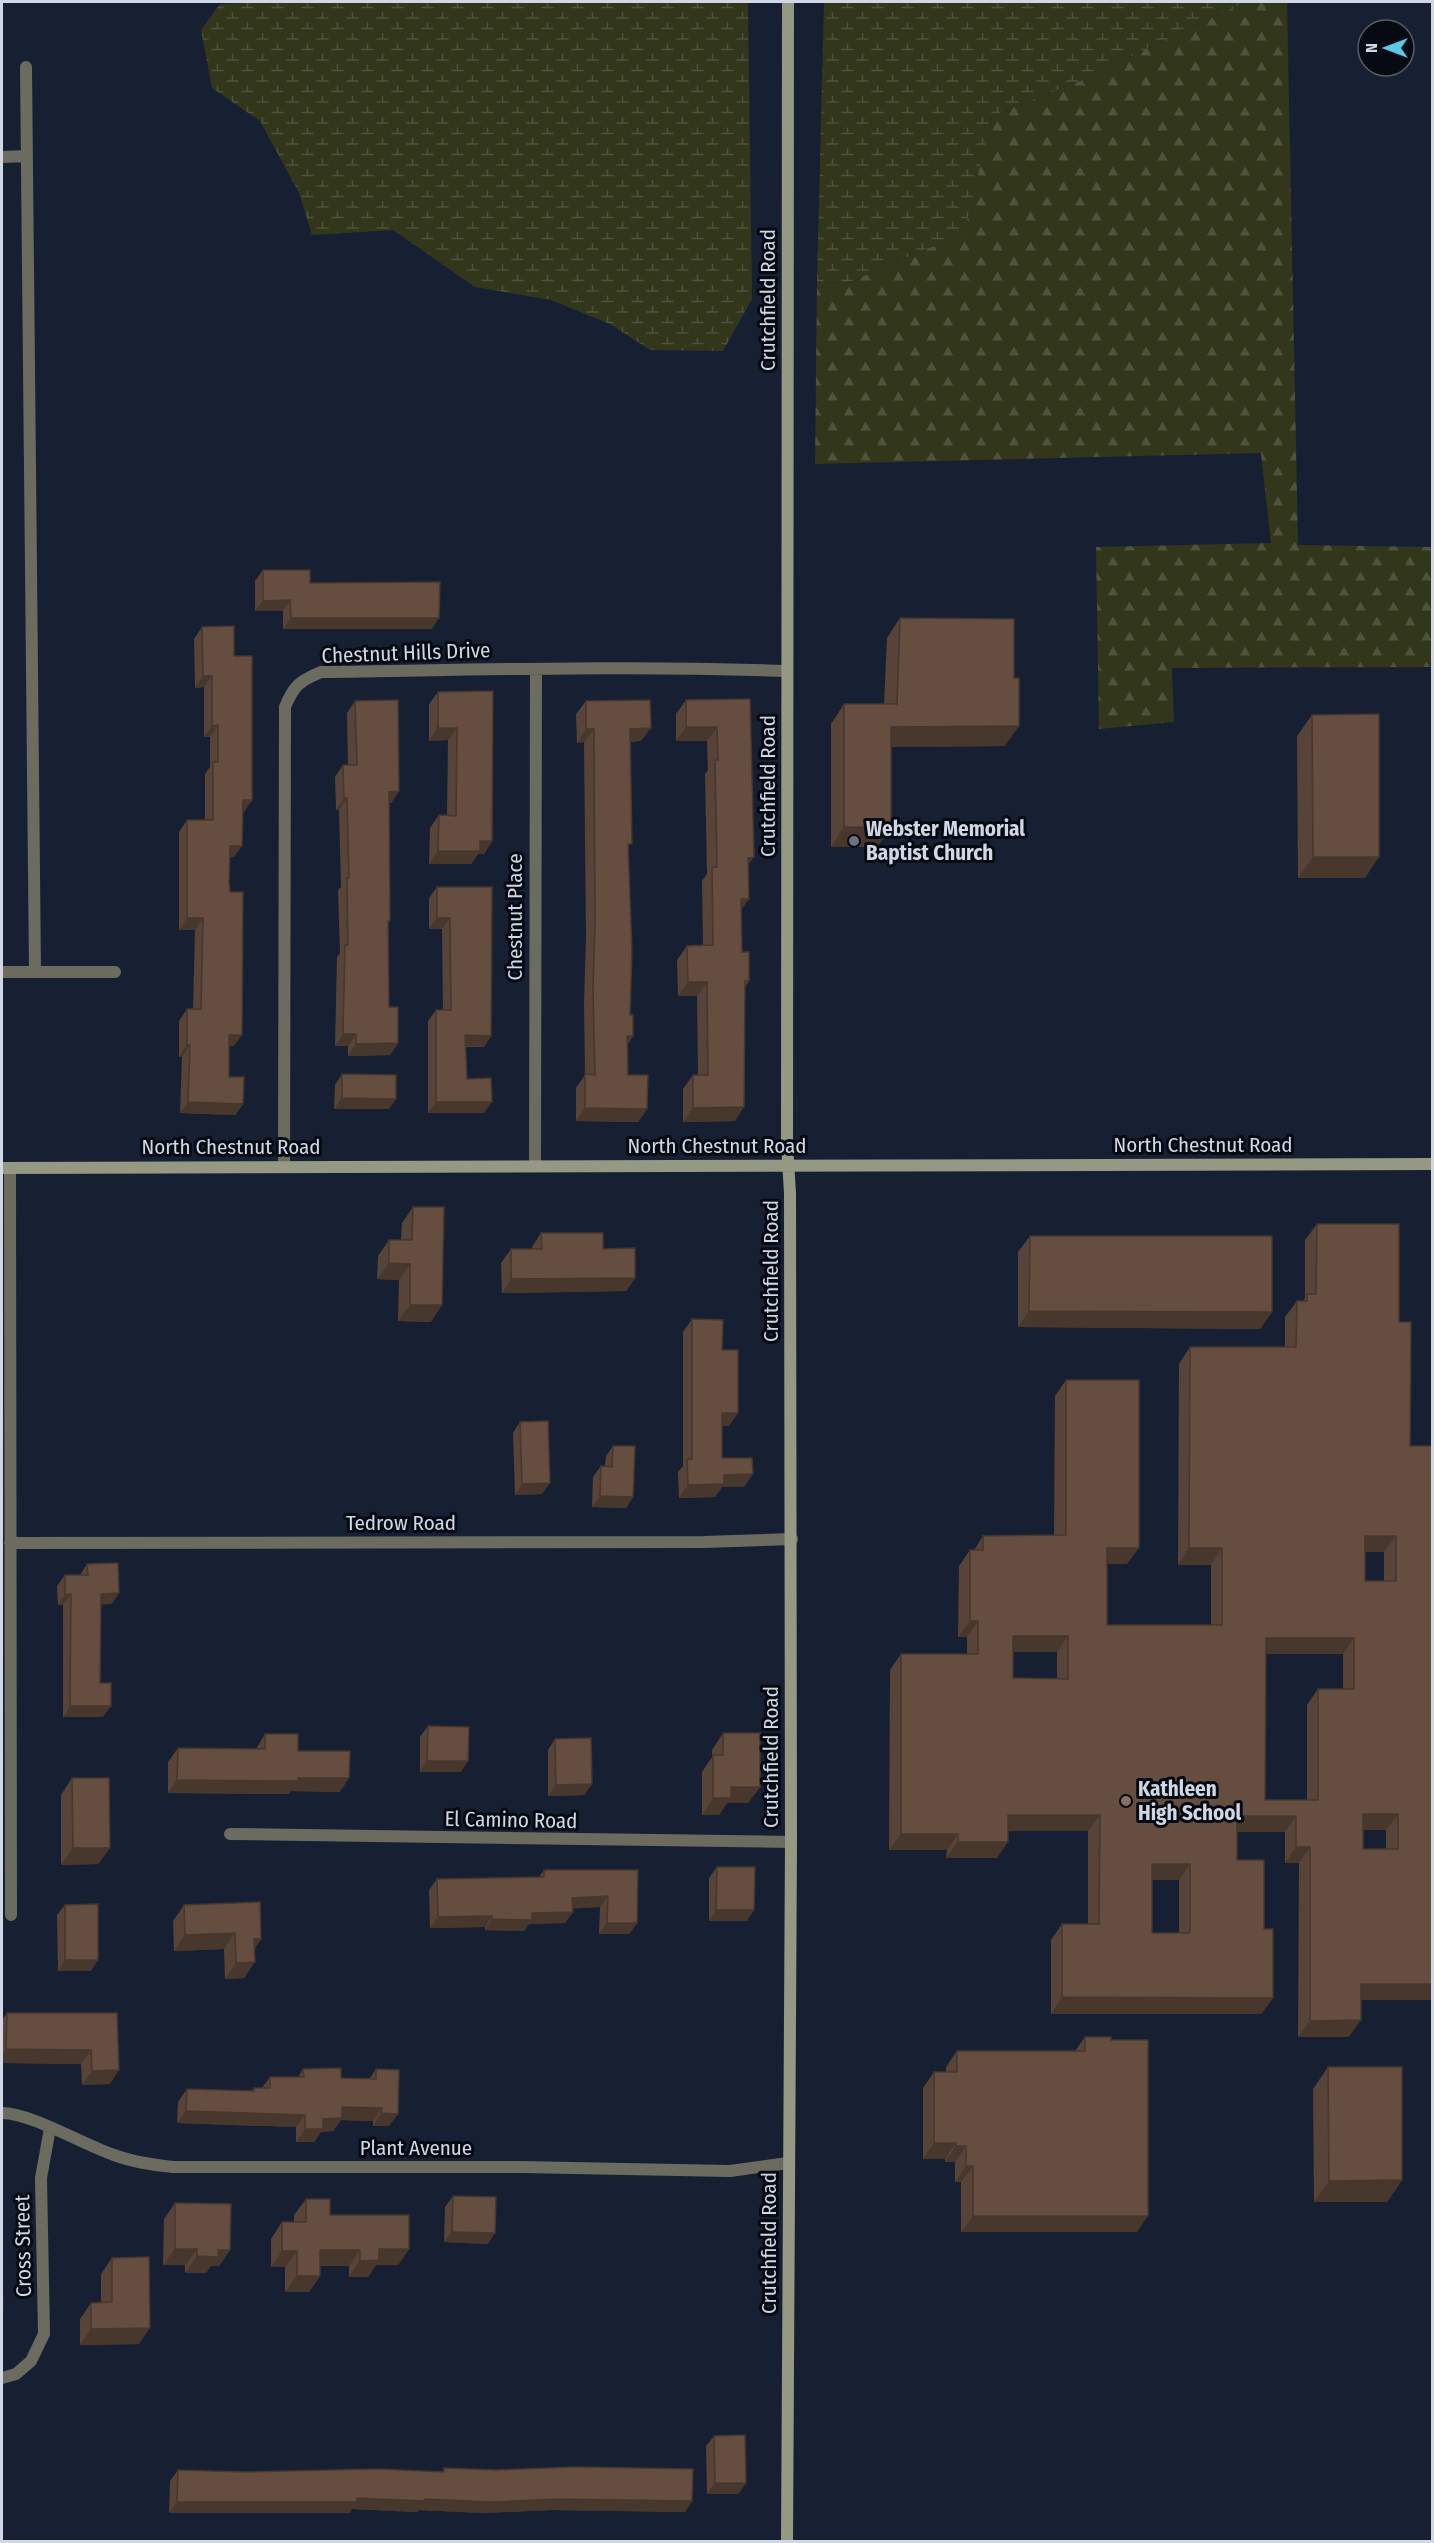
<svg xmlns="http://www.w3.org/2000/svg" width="1434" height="2543" viewBox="0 0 1434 2543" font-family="'Fira Sans Condensed',sans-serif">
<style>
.forest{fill:url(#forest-firs)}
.wetland{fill:url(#wetland-marsh)}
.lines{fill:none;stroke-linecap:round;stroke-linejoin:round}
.street{stroke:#6b6c5f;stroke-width:12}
.secondary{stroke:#959882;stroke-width:12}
.wall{fill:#574337;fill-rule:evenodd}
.shaded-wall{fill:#47372d}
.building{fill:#654e40;stroke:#47372d;stroke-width:1.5;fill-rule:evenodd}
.worship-dot{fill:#6b7280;stroke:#060a12;stroke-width:2}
.education-dot{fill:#8d6e63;stroke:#060a12;stroke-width:2}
.labels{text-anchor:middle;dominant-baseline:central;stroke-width:6;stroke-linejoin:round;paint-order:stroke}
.street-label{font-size:21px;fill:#d1d7e4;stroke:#060a12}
.poi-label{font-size:21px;font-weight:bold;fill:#d1d7e4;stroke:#060a12;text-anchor:start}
</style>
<defs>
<pattern id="forest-firs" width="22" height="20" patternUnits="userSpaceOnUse" patternTransform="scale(1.5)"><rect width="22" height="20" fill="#32361b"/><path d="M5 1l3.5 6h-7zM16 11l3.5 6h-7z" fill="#4f523c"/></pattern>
<pattern id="wetland-marsh" width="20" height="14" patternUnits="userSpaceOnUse" patternTransform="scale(1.5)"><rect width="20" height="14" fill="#32361b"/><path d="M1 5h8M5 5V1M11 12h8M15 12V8" fill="none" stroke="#4f523c"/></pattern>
</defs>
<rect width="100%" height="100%" fill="#172033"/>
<path class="forest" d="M1245,2H1287L1298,545L1432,547V667L1172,668L1174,722L1099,729L1096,547L1271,543L1261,453L815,464L817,283L850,282L928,248L962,238L992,116L1082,80Z"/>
<path class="wetland" d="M257,2H748L752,299L723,351L650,350L610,324L551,300L475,287L393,230L312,235L299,193L260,121L212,88L201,30L220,4Z
M824,2H1245L1082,80L992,116L963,238L928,248L850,282L817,283Z"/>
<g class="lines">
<path class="street" d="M26,67L35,972
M2,157L27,156
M2,972H115
M535,1165L536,669
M284,1166L285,707C294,685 300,681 321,672C476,670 632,665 787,671
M10,1168L11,1915
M10,1543L704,1542L792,1539
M230,1834L791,1842
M2,2113C31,2113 84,2145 114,2155C133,2162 153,2165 173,2167H521L730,2171L788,2163
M2,2378L16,2374L31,2361L44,2334L41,2178L50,2128"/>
<path class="secondary" d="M2,1168L1432,1164
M787,2542L791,1842L790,1193L787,1145L788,2"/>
</g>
<path class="wall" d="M263,570L310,583L432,629H283V611H255V581Z
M900,618L1005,746L891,747V827L877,847H831V724L844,704H884L887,638Z
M202,627L234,656L252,800L244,812H242L234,857H230L229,883L234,1046H229V1077L243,1104L235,1115L180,1113L182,1057H179V1021L187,1009H193L195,930H179V832L187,820H205V774L210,767V737H204V687L195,688L194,639Z
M493,691L492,841L484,854H478L471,864H429L430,828L439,815L447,816L448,740L429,741V704L438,692Z
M750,699L748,865L741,909L742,952L749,981L745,987L735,1121L683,1122V1089L693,1075H698L697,996H678L677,960L687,946L703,945L702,881L707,874L705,774L708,770L707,741H676V714L686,700Z
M355,701L399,791L391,803H389L390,920L388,924L389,1007L398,1043L390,1055L348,1056V1046H335L337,957L340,953L338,890L341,887L339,810H336L335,777L343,765H348L347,713Z
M586,701L641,741L630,742L629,850L630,1015L633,1036L628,1044V1075L647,1109L638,1122L576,1121V1088L585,1075L584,1002L586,937L584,742L577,743L576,714Z
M1312,715L1365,878H1298L1297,736Z
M437,887H492L491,1036L484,1047H466L467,1079L484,1113H428V1021L436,1010H443L442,929H429V898Z
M342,1074L396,1099L389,1109H334L335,1085Z
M413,1207L431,1322L398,1321L399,1280L377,1279L378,1256L389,1240H401L402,1223Z
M1317,1224L1399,1322L1410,1446L1432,2000H1361L1349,2037H1298L1299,1863H1285V1832H1237V1860L1264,1929L1273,1998L1261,2014H1051V1940L1062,1924H1088V1831H1008L997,1858H946L947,1850H889L890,1670L901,1654H967V1637H958L959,1566L970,1550H974L983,1536H1054L1055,1396L1066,1380L1127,1564H1107V1625H1211V1565H1178L1179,1364L1190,1347H1285V1317L1297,1301H1303L1305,1298V1240ZM1365,1552H1384V1581H1365ZM1013,1652H1057V1679L1013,1678ZM1266,1654H1343V1689H1318L1307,1705V1800H1265ZM1363,1830H1386V1849H1363ZM1152,1880H1179V1933H1152Z
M541,1233L603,1249L635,1278L626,1291L502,1293L501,1263L511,1249H532V1247Z
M1030,1236L1272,1312L1260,1329L1018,1327V1252Z
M692,1319L722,1350L729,1426H722V1458L744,1487H722L715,1497L679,1498L678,1472L683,1466V1332Z
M520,1422L542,1494L515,1495L513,1433Z
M613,1446L633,1497L626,1508L592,1507L593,1477L601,1466H605L606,1456Z
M87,1564L112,1604H101L100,1683L103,1717H63V1605H58L57,1586L65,1575H80Z
M428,1726L461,1772H420V1737Z
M723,1733L760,1787L748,1803H727L719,1815H702V1772L712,1757V1750Z
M265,1734L298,1751L340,1792L291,1791L289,1794L168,1793V1762L178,1748L256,1749Z
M555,1739L592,1784L584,1795L548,1796V1750Z
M72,1778L110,1848L98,1864L61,1865V1795Z
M717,1867L747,1921H709V1878Z
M544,1870H638L637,1923L629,1934H599L600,1907L573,1908L565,1923L529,1924L524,1931L485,1930V1927L430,1928L429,1890L437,1879L539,1877Z
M65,1905L91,1971H58L57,1915Z
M184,1905L261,1939L255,1948L244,1978L225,1979L224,1949L174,1951L173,1921Z
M7,2013H117L110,2084L82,2085L81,2064L2,2063V2020Z
M1085,2037L1137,2232H961V2182H955V2162H945V2159H923V2088L934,2072H946V2067L957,2051H1075Z
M1328,2067L1402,2180L1387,2202H1314L1313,2089Z
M303,2069L341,2078H370L376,2069L389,2126H373V2121L341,2120L333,2131L321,2132L314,2142H296V2127L177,2123L178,2102L187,2089L252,2091L254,2088H262L270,2077H298Z
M453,2196L488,2244L444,2242L445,2207Z
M306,2199L330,2215L409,2249L398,2265H376L368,2277H349V2266H320V2276L309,2292H285V2267H271V2239L282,2222H294V2215Z
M175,2203L230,2250L219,2266H211L206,2273H185V2265H163L164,2219Z
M112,2258L139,2344L80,2345V2319L91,2303H101V2274Z
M714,2436L746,2483L738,2494H707L706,2446Z
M444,2468L692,2501L685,2512L551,2510L484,2513L419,2510L417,2512L352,2509L350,2513H169L170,2481L178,2470L244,2472H442Z"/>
<path class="shaded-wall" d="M290,600L283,611H255L263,601Z
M291,618H439L432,629H283Z
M203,676H212L204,687L195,688Z
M218,725L210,737H204L212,726Z
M1019,726L1005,746L877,747L891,727Z
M686,727H717L707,741H676Z
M438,728H457L448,740L429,741Z
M651,728L641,741L621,742L630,729Z
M586,729H594L584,742L577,743Z
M399,791L391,803L380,804L389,792Z
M344,798H347L339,810H336Z
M243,800H252L244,812H234Z
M844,827H891L877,847H831Z
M480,841H492L484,854H478L471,864H429L438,851Z
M230,846H242L234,857H222Z
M754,857L744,871L748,858Z
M1313,857H1379L1365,878H1298Z
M741,899H749L739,913Z
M187,918H203L195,930H179Z
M437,918H450L442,929H429Z
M688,982H707L697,996H678Z
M343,1034H356L348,1046H335Z
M229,1035H242L234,1046H221Z
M465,1035L491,1036L484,1047L458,1046Z
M627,1036H633L624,1049Z
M398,1043L390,1055L348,1056L356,1044Z
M187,1045H190L182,1057H179Z
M342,1098L396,1099L389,1109H334Z
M188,1102L243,1104L235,1115L180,1113Z
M436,1102H492L484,1113H428Z
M744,1107L735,1121L683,1122L693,1108Z
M585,1108L647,1109L638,1122L576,1121Z
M389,1263L410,1264L399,1280L377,1279Z
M635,1278L626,1291L502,1293L511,1279Z
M410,1305H442L431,1322L398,1321Z
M1029,1311L1272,1312L1260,1329L1018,1327Z
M722,1413H738L729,1426H713Z
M753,1474L744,1487H722L715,1497L679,1498L688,1485L724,1475Z
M550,1483L542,1494L515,1495L522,1484Z
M600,1496L633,1497L626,1508L592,1507Z
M1365,1536H1396L1384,1552H1353Z
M1107,1548H1139L1127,1564H1096Z
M1189,1548H1222L1211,1565H1178Z
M119,1593L112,1604L93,1605L101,1594Z
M71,1594L63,1605H58L65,1595Z
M970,1621H978L967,1637H958Z
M1013,1636H1068L1057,1652H1002Z
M1266,1638H1354L1343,1654H1254Z
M70,1706H111L103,1717H63Z
M427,1761H468L461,1772H420Z
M298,1778H349L340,1792L291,1791L289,1794L168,1793L177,1780Z
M592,1784L584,1795L548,1796L556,1785Z
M731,1787H760L748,1803H727L719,1815H702L713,1798Z
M1363,1814H1398L1386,1830H1352Z
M1008,1815H1100L1088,1831H997Z
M1237,1816H1296L1285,1832H1226Z
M901,1834H958L947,1850H889Z
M958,1842H1008L997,1858H946Z
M1296,1847H1310L1299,1863H1285Z
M73,1848H110L98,1864L61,1865Z
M1152,1864H1190L1179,1880H1141Z
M608,1896L600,1907L565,1909L572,1898Z
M716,1910H754L747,1921H709Z
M573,1912L565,1923L529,1924L524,1931L485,1930L492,1919L532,1913Z
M492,1916L485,1927L430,1928L438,1917Z
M607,1923H637L629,1934H599Z
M235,1933L224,1949L174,1951L185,1935Z
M254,1939H261L250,1956Z
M65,1960H98L91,1971H58Z
M255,1962L244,1978L225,1979L236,1963Z
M1361,1984H1432V2000H1350Z
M1062,1997L1273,1998L1261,2014H1051Z
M1361,2020L1349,2037H1298L1310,2021Z
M6,2049L91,2050L81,2064L2,2063V2055Z
M119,2070L110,2084L82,2085L92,2071Z
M342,2107L382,2108L373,2121L341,2120L333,2131L321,2132L314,2142H296L305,2129Z
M186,2111L305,2115L296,2127L177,2123Z
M381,2113L398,2114L389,2126H373Z
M934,2143H956L945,2159H923Z
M956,2146H966L955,2162H945Z
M966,2166H973L961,2182H955Z
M1402,2180L1387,2202H1314L1329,2181Z
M973,2216H1148L1137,2232H961Z
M452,2232L495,2233L488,2244L444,2242Z
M175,2249H197L185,2265H163Z
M379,2249H409L398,2265H376L368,2277H349L360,2261Z
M218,2250H230L219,2266H211L206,2273H185L197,2256Z
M320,2250H360L349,2266H309Z
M282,2251H297L285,2267H271Z
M297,2276H320L309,2292H285Z
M150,2328L139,2344L80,2345L91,2329Z
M715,2483H746L738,2494H707Z
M357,2498L558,2499L692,2501L685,2512L551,2510L484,2513L419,2510L417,2512L352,2509L350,2513H169L177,2502Z"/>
<path class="building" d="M263,570H310V583L440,582L439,618H291L290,600L263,601Z
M900,618L1014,619V678H1019V726L891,727V827H844V704H897Z
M234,626V656H252V800H243L242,846H230L229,883L230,892H243L242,1035H229V1077H244L243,1104L188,1102L190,1045H187V1009H201L203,918H187V820H213V762H218V725L212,726V676H203L202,627Z
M493,691L492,841H480V851H438L439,815L456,816L457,728H438V692Z
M750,699L754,857L748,858L749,899H741L742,952H749V981H745L744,1107L693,1108V1075H708L707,982H688L687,946L713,945L712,867H717L715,760H718L717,727H686V700Z
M398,700L399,791L389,792L390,920L388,921L389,1007H398V1043L356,1044V1034H343L345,945H348L347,878H349L347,798H344L343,765H357L355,701Z
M650,700L651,728L630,729L632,844H628L632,951L630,1015H633V1036H627L628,1075H648L647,1109L585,1108V1074L595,1075L593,989L595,924L594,729H586V701Z
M1379,714V857H1313L1312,715Z
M437,887H492L491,1036L465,1035L467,1079L491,1078L492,1102H436V1010H451L450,918H437Z
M342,1074L396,1075V1099L342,1098Z
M413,1207H444L442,1305H410V1264L389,1263V1240H412Z
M1317,1224H1399V1322H1411L1410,1446H1432V1984H1361V2020L1310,2021V1847H1296V1816H1237V1860H1264V1929H1273V1998L1062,1997V1924H1099L1100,1815H1008V1842H958V1834H901V1654H978V1621H970V1550H983V1536L1066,1535V1380H1139V1548H1107V1625H1222V1548H1189L1190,1347H1296L1297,1301H1307V1294H1316ZM1365,1536H1396V1581H1365ZM1013,1636H1068V1679L1013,1678ZM1266,1638H1354V1689H1318V1800H1265ZM1363,1814H1398V1849H1363ZM1152,1864H1190V1933H1152Z
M541,1233H603V1249L635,1248V1278L511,1279V1249H542Z
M1030,1236H1272V1312L1029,1311Z
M692,1319L723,1320L722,1350H738V1413H722V1458H752L753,1474L724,1475V1484L688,1485L687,1459H692Z
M548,1421L550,1483L522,1484L520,1422Z
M613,1446H635L633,1497L600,1496L601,1466L612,1467Z
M118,1563L119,1593L101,1594L100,1683H111V1706H70L71,1594L65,1595V1575H88L87,1564Z
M428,1726L469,1727L468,1761H427Z
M723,1733H760V1787H731V1798H713V1755H723Z
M265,1734H298V1751H350L349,1778H298V1781L177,1780L178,1748L265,1749Z
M591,1738L592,1784L556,1785L555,1739Z
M72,1778H109L110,1848H73Z
M717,1867H755L754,1910H716Z
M544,1870H638L637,1923H607L608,1896L572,1898L573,1912L532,1913V1920L492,1919V1916L438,1917L437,1879L544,1877Z
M260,1902L261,1939H254L255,1962L236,1963L235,1933L185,1935L184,1905Z
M98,1904V1960H65V1905Z
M7,2013H117L119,2070L92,2071L91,2050L6,2049Z
M1085,2037H1111V2040H1148V2216H973V2166H966V2146H956V2143H934V2072H957V2051H1085Z
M1328,2067H1402V2180L1329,2181Z
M341,2068V2078L376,2079V2069L399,2070L398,2114L381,2113L382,2108L342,2107V2118L323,2119V2129H305V2115L186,2111L187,2089L254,2091V2088H270V2077H304L303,2069Z
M453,2196L496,2197L495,2233L452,2232Z
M306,2199H330V2215H409V2249H379V2260L360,2261V2250H320V2276H297V2251H282V2222H306Z
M175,2203L231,2204L230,2250H218V2257L197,2256V2249H175Z
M149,2257L150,2328L91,2329V2303L112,2302V2258Z
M2,2274L3,2310H2Z
M745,2435L746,2483H715L714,2436Z
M575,2467L693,2469L692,2501L558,2499L491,2502L425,2499V2501L357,2498V2502H177L178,2470L244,2472L378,2469L444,2472V2468L496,2470Z"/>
<circle class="worship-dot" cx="854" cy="841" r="6"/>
<circle class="education-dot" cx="1126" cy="1801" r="6"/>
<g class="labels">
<g class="street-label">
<text transform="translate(768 300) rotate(-90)">Crutchfield Road</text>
<text transform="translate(406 653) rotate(-2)">Chestnut Hills Drive</text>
<text transform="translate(768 786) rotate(-90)">Crutchfield Road</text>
<text transform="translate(515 917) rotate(-90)">Chestnut Place</text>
<text x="1203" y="1145">North Chestnut Road</text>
<text x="717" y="1146">North Chestnut Road</text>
<text x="231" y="1147">North Chestnut Road</text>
<text transform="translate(771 1271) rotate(-90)">Crutchfield Road</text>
<text x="401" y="1523">Tedrow Road</text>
<text transform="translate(771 1757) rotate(-90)">Crutchfield Road</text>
<text transform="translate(511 1820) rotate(1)">El Camino Road</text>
<text x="416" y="2148">Plant Avenue</text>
<text transform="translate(769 2243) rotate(-90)">Crutchfield Road</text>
<text transform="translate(23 2246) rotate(-91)">Cross Street</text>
</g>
<g class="poi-label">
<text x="866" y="829">Webster Memorial<tspan x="866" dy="24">Baptist Church</tspan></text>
<text x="1138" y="1789">Kathleen<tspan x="1138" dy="24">High School</tspan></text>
</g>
</g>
<rect width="1434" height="2543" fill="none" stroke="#d1d7e4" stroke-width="6"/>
<g transform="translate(1386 48) rotate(270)"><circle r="28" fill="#060a12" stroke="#575c66" stroke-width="1.5"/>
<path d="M0-4.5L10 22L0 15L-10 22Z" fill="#5ac8e6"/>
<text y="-9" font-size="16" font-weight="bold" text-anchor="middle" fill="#d1d7e4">N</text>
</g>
</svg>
